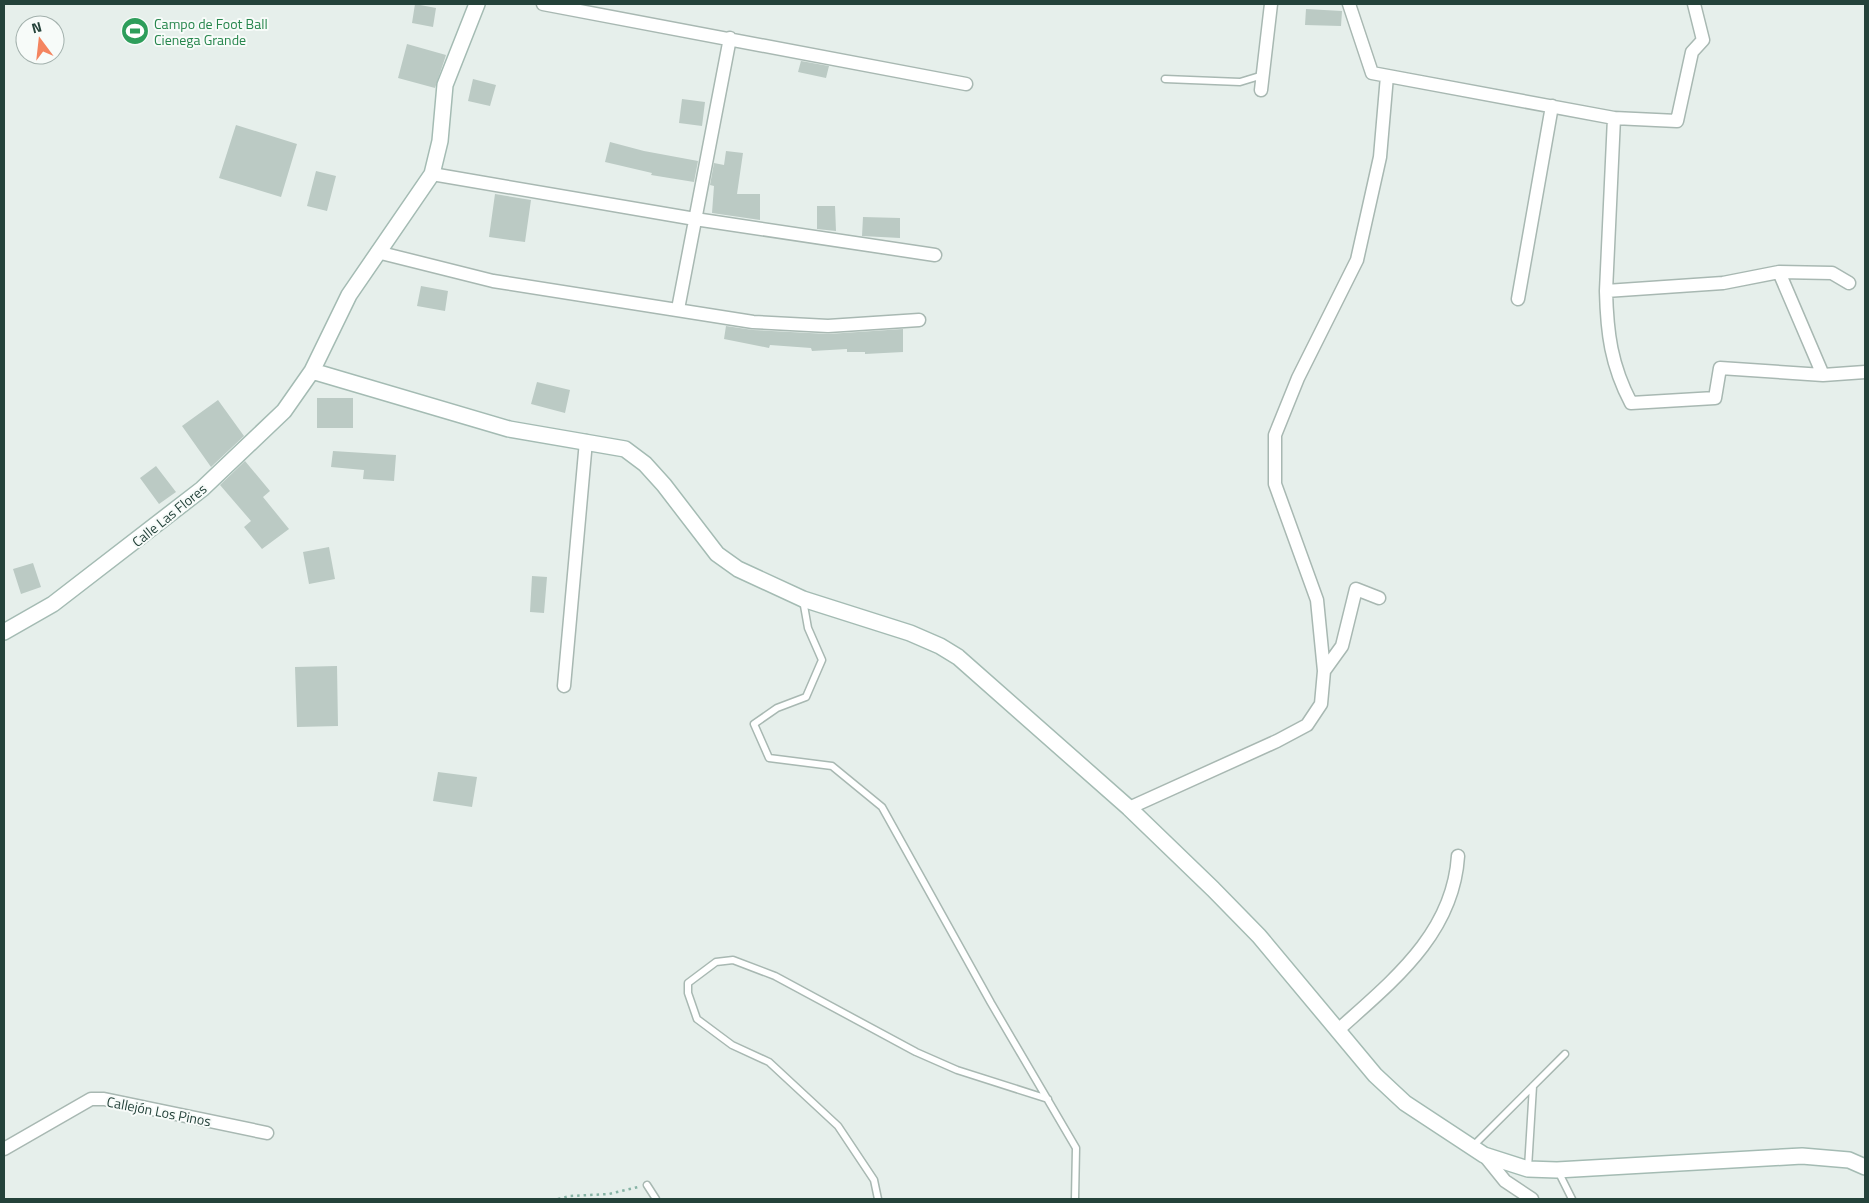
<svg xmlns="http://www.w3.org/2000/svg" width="1869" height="1203" viewBox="0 0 1869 1203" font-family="'Titillium Web',sans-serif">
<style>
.building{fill:#bbcac4}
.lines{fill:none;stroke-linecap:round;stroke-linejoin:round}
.lane-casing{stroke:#a8b8b2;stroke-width:9}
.street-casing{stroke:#a8b8b2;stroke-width:15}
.secondary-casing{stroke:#a4bbb3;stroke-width:18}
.path{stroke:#86b3a5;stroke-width:2.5;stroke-dasharray:2.5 4;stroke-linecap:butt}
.lane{stroke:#fff;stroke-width:6}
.street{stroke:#fff;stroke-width:12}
.secondary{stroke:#fff;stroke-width:15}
.labels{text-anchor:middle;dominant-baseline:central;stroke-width:4;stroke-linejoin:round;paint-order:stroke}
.leisure-label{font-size:14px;fill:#27864d;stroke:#f7fbf9;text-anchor:start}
.street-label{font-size:14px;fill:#24423a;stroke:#f7fbf9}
</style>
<rect width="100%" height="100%" fill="#e6efeb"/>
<path class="building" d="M415,4L436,8L433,27L412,23Z
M1306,9L1342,11L1341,26L1305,25Z
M407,44L446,55L435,88L398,78Z
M801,61L829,66L826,78L798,72Z
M473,79L496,85L490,106L468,101Z
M682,99L705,102L702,126L679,123Z
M236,125L297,144L281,197L219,178Z
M610,142L644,151L698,161L694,182L651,175L652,173L605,162Z
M726,151L743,153L737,194H760V220L712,213L714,186L710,185L714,163L724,165Z
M316,171L336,176L327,211L307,206Z
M495,194L531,200L525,242L489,237Z
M817,206H835L836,231L817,229Z
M863,217L900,218V238L862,236Z
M421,286L448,291L445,311L417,306Z
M726,326L753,330L828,334L903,329V352L865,354V352H847V349L812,351L811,348L770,345L769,348L724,339Z
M537,382L570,390L565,413L531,404Z
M317,398H353V428H317Z
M218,400L244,436L211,467L182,426Z
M333,451L396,455L394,481L363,479L364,470L331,467Z
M245,461L270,491L263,497L289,529L262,549L244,527L251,521L220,485Z
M156,466L176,492L159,504L140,478Z
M329,547L335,579L309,584L303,552Z
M33,563L41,587L21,594L13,569Z
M532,576L547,577L544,613L530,612Z
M337,666L338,726L297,727L295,667Z
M438,772L477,777L472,807L433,801Z"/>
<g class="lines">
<g class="lane-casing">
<path id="lane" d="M1165,79L1240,82L1263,75
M803,600L808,628L822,660L806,697L777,708L754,724L769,758L832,766L882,807L991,1003L1076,1148L1075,1199
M1472,1147L1565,1054
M1528,1168L1533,1086
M1558,1171L1572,1199
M647,1185L656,1199
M878,1199L874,1180L838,1126L769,1062L732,1045L697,1019L688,993V983L716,962L733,960L775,976L916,1052L957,1070L1048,1099"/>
</g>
<g class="street-casing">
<path id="street" d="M543,4L966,84
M1349,4L1372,73L1614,118L1606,291L1723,283L1779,272L1832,273L1849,283
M1261,90L1271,4
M1614,118L1677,121L1692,52L1703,40L1694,4
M432,174L695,219L935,255
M377,252L493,281L753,322L828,326L919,320
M1779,272L1823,375
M1606,291C1607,333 1611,365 1631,403L1715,398L1720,368L1823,375L1865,372
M1518,299L1552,106
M678,309L730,38
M1324,671L1342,646L1356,589L1379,598
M564,686L586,441
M1129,808L1277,741L1307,725L1321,704L1324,671L1317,600L1275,484V435L1298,378L1357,260L1380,157L1387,76
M1337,1031C1391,982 1453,935 1458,856
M4,1149L91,1099H104L267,1133
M1484,1155L1505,1181L1532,1199"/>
</g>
<g class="secondary-casing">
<path id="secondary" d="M312,371L509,429L625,449L645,464L664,485L717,554L738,569L803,599L910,633L940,646L958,657L1129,808L1213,889L1259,936L1375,1075L1405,1103L1484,1155L1528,1169L1557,1170L1802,1156L1849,1160L1865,1167
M4,632L53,604L202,489L284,411L312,371L349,295L432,174L440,141L445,85L477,4"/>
</g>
<path class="path" d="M558,1199L570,1196L609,1194L638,1187"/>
<use href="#lane" class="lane"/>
<use href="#street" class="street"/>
<use href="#secondary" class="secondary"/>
</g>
<defs>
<g id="stadium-disc" transform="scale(1.4375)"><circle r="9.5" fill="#2e9e5b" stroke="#f7fbf9"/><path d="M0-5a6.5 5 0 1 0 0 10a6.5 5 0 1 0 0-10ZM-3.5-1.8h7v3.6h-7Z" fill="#fff"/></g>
</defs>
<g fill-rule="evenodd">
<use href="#stadium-disc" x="135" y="31"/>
</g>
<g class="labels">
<g class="leisure-label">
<text x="154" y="23">Campo de Foot Ball<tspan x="154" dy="16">Cienega Grande</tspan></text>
</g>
<g class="street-label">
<text transform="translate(169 515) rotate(-39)">Calle Las Flores</text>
<text transform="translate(159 1111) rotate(11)">Callejón Los Pinos</text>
</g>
</g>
<rect width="1869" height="1203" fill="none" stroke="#24423a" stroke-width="10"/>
<g transform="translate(40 40) rotate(345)"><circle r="24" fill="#f7fbf9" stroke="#a3b1ad"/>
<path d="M0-4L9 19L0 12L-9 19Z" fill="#f4845f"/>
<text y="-8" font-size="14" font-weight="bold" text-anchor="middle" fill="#24423a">N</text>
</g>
</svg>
